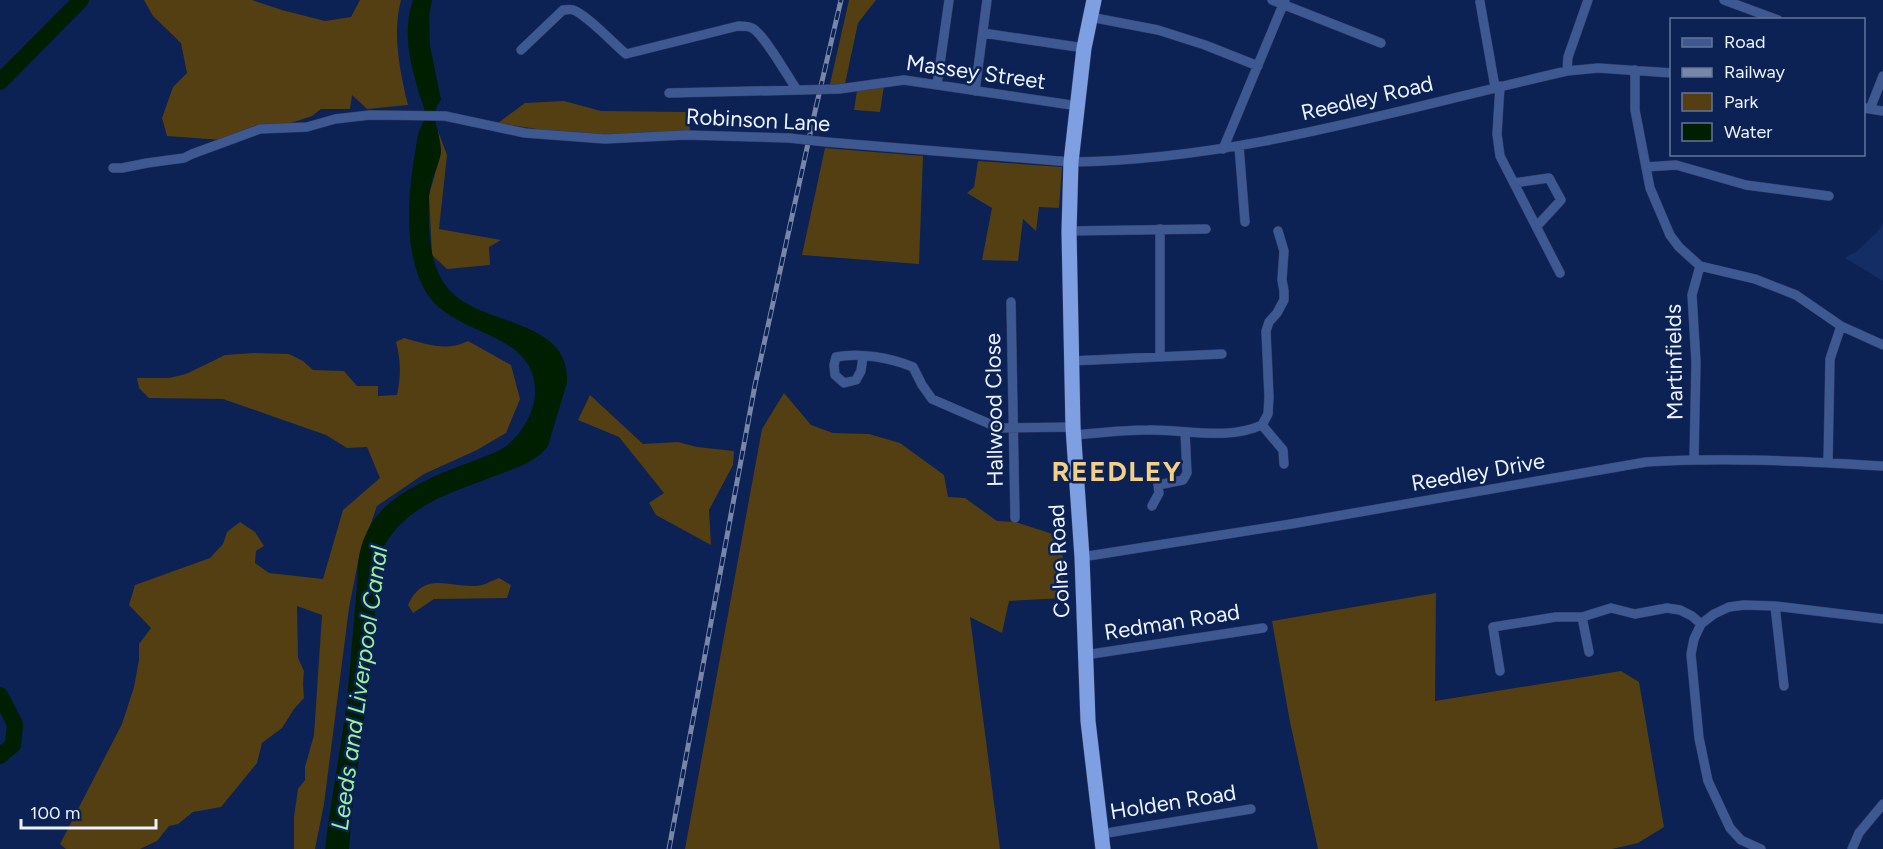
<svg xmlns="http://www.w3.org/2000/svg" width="1883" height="849" viewBox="0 0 1883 849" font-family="Figtree,sans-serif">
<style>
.built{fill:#142d65}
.green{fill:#533f12}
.water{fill:#001e00}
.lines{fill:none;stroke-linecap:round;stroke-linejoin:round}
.river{stroke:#001e00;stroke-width:16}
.minor-casing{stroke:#343a64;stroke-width:10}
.trunk-casing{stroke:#343a64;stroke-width:16}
.minor{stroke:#3e5991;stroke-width:9}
.trunk{stroke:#7ea0e2;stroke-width:15}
.rail-casing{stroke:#7886a7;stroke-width:5}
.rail{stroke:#0c2154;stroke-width:3;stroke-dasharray:9;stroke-linecap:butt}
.minor-bridge-casing{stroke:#343a64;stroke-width:10;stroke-linecap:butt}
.minor-bridge{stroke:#3e5991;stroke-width:9}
.labels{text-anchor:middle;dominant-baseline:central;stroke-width:5;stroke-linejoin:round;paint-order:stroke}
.street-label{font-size:22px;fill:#ebf2ff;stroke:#0c2154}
.water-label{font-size:24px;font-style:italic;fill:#98f297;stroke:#0c2154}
.district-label{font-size:28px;font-weight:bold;letter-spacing:1.5px;fill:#f4d087;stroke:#0c2154}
</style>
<rect width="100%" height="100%" fill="#0c2154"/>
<path class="built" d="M1883,223V281L1845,258L1857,251L1879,230Z"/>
<path class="green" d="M144,0H252L282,10L325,21L351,17L360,0H401C392,34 400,72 408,105L367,109L352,95L350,109H321L312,116L285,125H256L222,140L167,136L162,118L173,87L187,73L181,43L153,16Z
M849,0H876L858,23L845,84H830Z
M884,85L880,112L854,110L857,91Z
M564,101L601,111L689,112L690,133L617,135L561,133L498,123L525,103Z
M438,131L447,155L439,229L501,240L489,247L490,265L447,269L432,255L429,195L441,153Z
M825,148L923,156L919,264L802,255Z
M978,161L1062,167L1059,208L1039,207L1036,231L1023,219L1018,261L982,260L992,208L967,193L974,187Z
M404,338C426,344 447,352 468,341L511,365L520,399L506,433L477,450L424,474L377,506L359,557L349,608L324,804L315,849H294V817L298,789L305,780V767L314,735L322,615L297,606L298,658L304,671L303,684L304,698L294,709L282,728L262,743L257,763L221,807L193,812L178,824L169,826L157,841L140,849H66L60,844L122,724L134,687L139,660V644L151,628L129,605L135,585L210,558L223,544L227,532L240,522L255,532L264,546L256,551L255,563L269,573L323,579L343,510L380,478L367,447L347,448L326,435L223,399L149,398L139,388L137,378H169L186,374L225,355L254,353L289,354L303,361L313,370L344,371L357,386H378V396L397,395C401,376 401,361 396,342Z
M784,393L811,425L833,433L869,434L900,443L944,475L948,497L965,498L997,521L1015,522L1062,537L1064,598L1009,601L1002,633L970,617L1000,849H685L762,429Z
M590,395L643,444L678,442L697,447L734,451L733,465L709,510L711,545L656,515L649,503L664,493L619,437L578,420Z
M499,578L511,585L507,598L434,599L413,613L408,605C424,571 446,587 476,586C483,586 491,581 499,578Z
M1436,593L1435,701L1621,671L1639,682L1664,827L1638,843L1612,849H1318L1290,722L1272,621Z"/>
<path class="water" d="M413,0H432L429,16L430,46L441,100C426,118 445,137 440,157C436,170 430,183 429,197C428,226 428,262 446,286C477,328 570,316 567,382L548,446C536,461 521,466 505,472C456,492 404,502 380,554L368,691L353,800L349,849H325C331,799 341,749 347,699C351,662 353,625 357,588C358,578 357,567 359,557C361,543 368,527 377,516C395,492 440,473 468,463C480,458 494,454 505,447C521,435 533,415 535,396C539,333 461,337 431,299C401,260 408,192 416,147C417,142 417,136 419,132C421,125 426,121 425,113C425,108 419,95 418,89C409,59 403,30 413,0Z"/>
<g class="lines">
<path class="river" d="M0,82L81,0
M0,695L15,724L13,745L0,756"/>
<g class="minor-casing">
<path id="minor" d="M1272,0L1381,43
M1724,0L1778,20
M1480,2L1495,87
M1090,17L1158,30L1205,45L1258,66
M983,33L1084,48
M521,50L563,10C567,10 569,9 573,10C586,14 614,44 626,54L738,26C743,26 748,26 752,28C764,34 788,77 797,90
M1635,70V110L1650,188L1670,235L1679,247L1700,266L1755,279L1796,295L1841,326L1883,345
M1567,71L1568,57L1588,0
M937,85L949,0
M1500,86L1497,134L1500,156L1560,273
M839,89L904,80L1078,106
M975,91L987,0
M669,93L801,90
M1864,108L1883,111
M1870,109L1883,76
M826,142L1071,162C1240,160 1403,108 1567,71L1598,68L1672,73
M1239,146L1245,222
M1223,149L1285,0
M1646,167L1676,165L1746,185L1829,196
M113,168H122L147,163L184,158L192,154L260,129L307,127L335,119L370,115L445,116L525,133L605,139L686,135L789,138
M1514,183L1549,178L1561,200L1537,226
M1160,229V356
M1069,231L1206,229
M1011,302L1015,518
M863,356L861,371L856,380L844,383L835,375L834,365L836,357C860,352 891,358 913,367L922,385L932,399L999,428L1073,427
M1071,361L1222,354
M1262,425L1268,414L1269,397L1266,331L1269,322L1277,313L1284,300V291L1282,280L1284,251L1278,231
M1262,425L1283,450L1284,464
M1074,435C1098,433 1123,430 1148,430C1186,429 1226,441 1262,425
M1694,459L1696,362L1692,295L1700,266
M1828,462L1830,359L1841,326
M1152,506L1159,493L1158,485L1183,480L1187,473L1185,432
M1082,557L1291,524L1646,462C1725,457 1804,461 1883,466
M1775,606L1784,686
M1582,617L1589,652
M1085,655L1263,628
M1500,671L1493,627L1556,617H1582L1611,608L1635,614L1667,608L1680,610L1692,616L1701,624
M1101,834L1251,809
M1761,849L1741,840L1730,828L1708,781L1699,738L1691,654L1694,639L1701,624L1714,614L1729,607L1744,605L1775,606L1883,619
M1852,849L1859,833L1883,804"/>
</g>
<g class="trunk-casing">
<path id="trunk" d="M1094,0L1084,48L1071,162L1069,231L1073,427L1082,557L1088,721L1103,849"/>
</g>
<use href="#minor" class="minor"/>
<use href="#trunk" class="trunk"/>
<g class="rail-casing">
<path id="rail" d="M669,849L755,385L816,107L841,0"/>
</g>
<use href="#rail" class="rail"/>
<g class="minor-bridge-casing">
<path id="minor-bridge" d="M801,90L839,89
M789,138L826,142"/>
</g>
<use href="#minor-bridge" class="minor-bridge"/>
</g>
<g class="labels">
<g class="street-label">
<text transform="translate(976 72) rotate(8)">Massey Street</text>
<text transform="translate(1367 98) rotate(-13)">Reedley Road</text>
<text transform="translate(758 120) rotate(3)">Robinson Lane</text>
<text transform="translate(1674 362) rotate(-91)">Martinfields</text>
<text transform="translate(994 410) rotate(-91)">Hallwood Close</text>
<text transform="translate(1478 472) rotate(-10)">Reedley Drive</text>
<text transform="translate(1059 561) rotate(-93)">Colne Road</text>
<text transform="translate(1172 622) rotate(-9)">Redman Road</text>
<text transform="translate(1173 802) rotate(-9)">Holden Road</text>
</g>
<g class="water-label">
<text transform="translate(359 688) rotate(-82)">Leeds and Liverpool Canal</text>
</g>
<g class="district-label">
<text x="1117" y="471">REEDLEY</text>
</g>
</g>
<rect x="1670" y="18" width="195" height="138" fill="#0c2154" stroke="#657598" stroke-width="1.5"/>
<rect x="1682" y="38" width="30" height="9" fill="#3e5991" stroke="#657598" stroke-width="1.5"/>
<text x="1724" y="48" font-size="18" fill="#ebf2ff">Road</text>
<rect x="1682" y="68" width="30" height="9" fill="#7886a7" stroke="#657598" stroke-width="1.5"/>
<text x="1724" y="78" font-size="18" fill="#ebf2ff">Railway</text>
<rect x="1682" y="93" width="30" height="18" fill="#533f12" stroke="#657598" stroke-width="1.5"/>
<text x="1724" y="108" font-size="18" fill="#ebf2ff">Park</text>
<rect x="1682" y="123" width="30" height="18" fill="#001e00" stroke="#657598" stroke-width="1.5"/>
<text x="1724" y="138" font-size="18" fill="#ebf2ff">Water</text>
<path d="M21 819v9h135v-9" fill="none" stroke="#ebf2ff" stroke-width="3"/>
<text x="30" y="819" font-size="18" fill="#ebf2ff" stroke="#0c2154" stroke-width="4.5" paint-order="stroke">100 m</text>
</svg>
